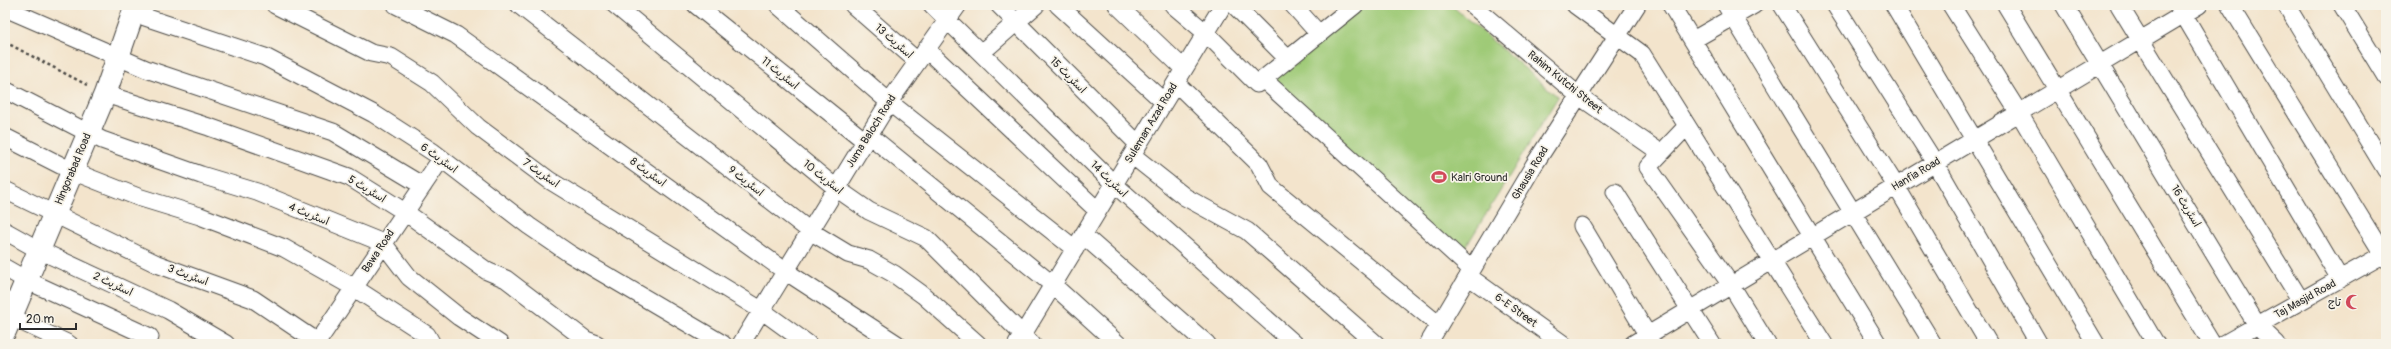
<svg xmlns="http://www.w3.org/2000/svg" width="2391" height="349" viewBox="0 0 2391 349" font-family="Pangolin,'Playpen Sans Arabic',sans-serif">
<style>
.green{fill:#9fca77;stroke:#657a51}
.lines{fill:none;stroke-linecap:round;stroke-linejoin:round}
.minor-casing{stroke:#494743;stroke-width:19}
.tertiary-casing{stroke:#494743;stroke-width:24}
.path{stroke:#494743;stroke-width:2.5;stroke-dasharray:3 3;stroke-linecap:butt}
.minor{stroke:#fff;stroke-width:17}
.tertiary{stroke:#fff;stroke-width:22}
.labels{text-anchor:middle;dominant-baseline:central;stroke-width:3.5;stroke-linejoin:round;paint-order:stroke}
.street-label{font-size:11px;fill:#2b2b2b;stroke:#f7f3e8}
.poi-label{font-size:11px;fill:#2b2b2b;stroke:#f7f3e8;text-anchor:start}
</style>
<rect width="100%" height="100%" fill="#f7f3e8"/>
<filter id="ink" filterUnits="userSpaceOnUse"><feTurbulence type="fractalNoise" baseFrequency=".025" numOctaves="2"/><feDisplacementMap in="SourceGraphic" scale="8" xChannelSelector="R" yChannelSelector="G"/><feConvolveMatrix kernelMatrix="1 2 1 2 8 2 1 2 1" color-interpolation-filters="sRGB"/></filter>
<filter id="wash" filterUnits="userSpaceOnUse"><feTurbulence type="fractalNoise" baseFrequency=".012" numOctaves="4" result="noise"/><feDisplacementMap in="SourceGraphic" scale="16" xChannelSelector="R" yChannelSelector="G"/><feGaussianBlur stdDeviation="0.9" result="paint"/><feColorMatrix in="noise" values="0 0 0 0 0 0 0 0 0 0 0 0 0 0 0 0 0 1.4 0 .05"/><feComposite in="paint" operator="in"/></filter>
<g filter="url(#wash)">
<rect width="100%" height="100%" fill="#f3e4cc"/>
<path class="green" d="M1355,5H1451L1558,97L1459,258L1262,80Z"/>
</g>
<g filter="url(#ink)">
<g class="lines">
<g class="minor-casing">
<path id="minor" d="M275,5L371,53L391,57L432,83L478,127L549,180L761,310L808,344
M396,5L456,35L785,271L897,344
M519,5L810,231L848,254L869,260L894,274L923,295L978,344
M615,5L836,188L869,211L926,238L1032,344
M696,5L865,141
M778,5L889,102L1075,249
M853,5L917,61
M932,5L1114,184L1295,344
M999,5L1138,144
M1058,5L1164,102
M1117,5L1184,69
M1173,5L1206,33L1257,84L1355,5
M1234,5L1288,59
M1293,5L1319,34
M1472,5L1579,96L1661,153
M1575,5L1642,54L1824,344
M1671,5L1878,344
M1726,5L1933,344
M1782,5L1896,186L1989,344
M1835,5L1935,163L2039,344
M1894,5L2096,344
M1951,5L2019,113L2156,344
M2006,5L2212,344
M2064,5L2257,325L2277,344
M2119,5L2301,301
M2178,5L2340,279
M2230,5L2386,259
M2286,5L2386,170
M2342,5L2386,77
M5,8L146,69L333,132L423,186
M133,13L265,57L374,114L433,152L529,226L570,254L723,344
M1693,40L1754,5
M926,49L1098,211
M981,53L1036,5
M1263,79L1472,270
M1176,83L1259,164L1271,187L1439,325
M5,90L102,140L201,175L257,192L383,243L409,277L459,317L500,344
M105,94L209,127L349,177L405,212L487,271L506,279L586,340L597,344
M1687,126L1648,167L1731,285L1767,344
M869,135L1053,285L1118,344
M5,137L72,171L138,197L200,216L284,248L353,287L427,335L432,344
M1132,155L1185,197L1247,231L1376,344
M5,190L157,264L253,299L317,342
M1615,192L1712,344
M1582,226L1653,344
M5,231L39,250L168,310L226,344
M1083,235L1207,344
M5,268L26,280L150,337L146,344
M1468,276L1563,344
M5,314L69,344
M316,344L441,159
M741,344L889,102L958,5
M1017,344L1223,5
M1428,344L1534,165L1637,5
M1633,344L2199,5
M2224,344L2386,253"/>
</g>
<g class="tertiary-casing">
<path id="tertiary" d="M5,331L105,94L136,5"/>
</g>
<path class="path" d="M5,42L87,85"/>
<use href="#minor" class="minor"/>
<use href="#tertiary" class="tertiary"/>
</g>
</g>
<defs>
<g id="stadium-bare" transform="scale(1.2)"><path d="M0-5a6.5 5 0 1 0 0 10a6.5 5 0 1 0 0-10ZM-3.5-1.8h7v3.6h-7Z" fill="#d1495b" stroke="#f7f3e8" stroke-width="2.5" paint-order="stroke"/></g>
<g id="mosque-bare" transform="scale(1.2)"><path d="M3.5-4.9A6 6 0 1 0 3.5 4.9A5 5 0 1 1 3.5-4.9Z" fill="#d1495b" stroke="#f7f3e8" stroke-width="2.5" paint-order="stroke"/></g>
</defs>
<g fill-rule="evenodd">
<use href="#stadium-bare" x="1439" y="177"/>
<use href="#mosque-bare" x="2353" y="302"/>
</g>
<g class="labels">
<g class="street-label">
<text transform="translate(894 41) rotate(41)">اسٹریٹ 13</text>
<text transform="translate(780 73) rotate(39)">اسٹریٹ 11</text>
<text transform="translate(1068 75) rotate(45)">اسٹریٹ 15</text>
<text transform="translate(1565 82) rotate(39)">Rahim Kutchi Street</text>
<text transform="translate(1151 123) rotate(-59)">Suleman Azad Road</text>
<text transform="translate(871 131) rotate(-58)">Juma Baloch Road</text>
<text transform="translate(439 158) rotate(36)">اسٹریٹ 6</text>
<text transform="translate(73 169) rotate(-67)">Hingorabad Road</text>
<text transform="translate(648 172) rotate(36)">اسٹریٹ 8</text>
<text transform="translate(541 173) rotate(35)">اسٹریٹ 7</text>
<text transform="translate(1530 173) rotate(-59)">Ghausia Road</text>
<text transform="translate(1916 174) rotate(-31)">Hanfia Road</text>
<text transform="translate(823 177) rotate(39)">اسٹریٹ 10</text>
<text transform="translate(1109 179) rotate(44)">اسٹریٹ 14</text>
<text transform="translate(746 181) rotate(38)">اسٹریٹ 9</text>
<text transform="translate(367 189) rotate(31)">اسٹریٹ 5</text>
<text transform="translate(2186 206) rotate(59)">اسٹریٹ 16</text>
<text transform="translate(309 214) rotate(22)">اسٹریٹ 4</text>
<text transform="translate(378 251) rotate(-56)">Bawa Road</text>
<text transform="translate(188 275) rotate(20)">اسٹریٹ 3</text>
<text transform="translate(113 284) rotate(25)">اسٹریٹ 2</text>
<text transform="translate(2305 299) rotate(-29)">Taj Masjid Road</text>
<text transform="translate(1516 310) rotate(36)">6-E Street</text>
</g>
<g class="poi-label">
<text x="1451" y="177">Kalri Ground</text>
<text x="2341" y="302" text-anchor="end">تاج</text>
</g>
</g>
<rect width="2391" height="349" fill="none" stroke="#f7f3e8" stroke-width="20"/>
<path d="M20 323v6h56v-6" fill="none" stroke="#2b2b2b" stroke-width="2"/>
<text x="26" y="323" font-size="12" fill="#2b2b2b" stroke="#f7f3e8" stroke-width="3" paint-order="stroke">20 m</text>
</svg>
